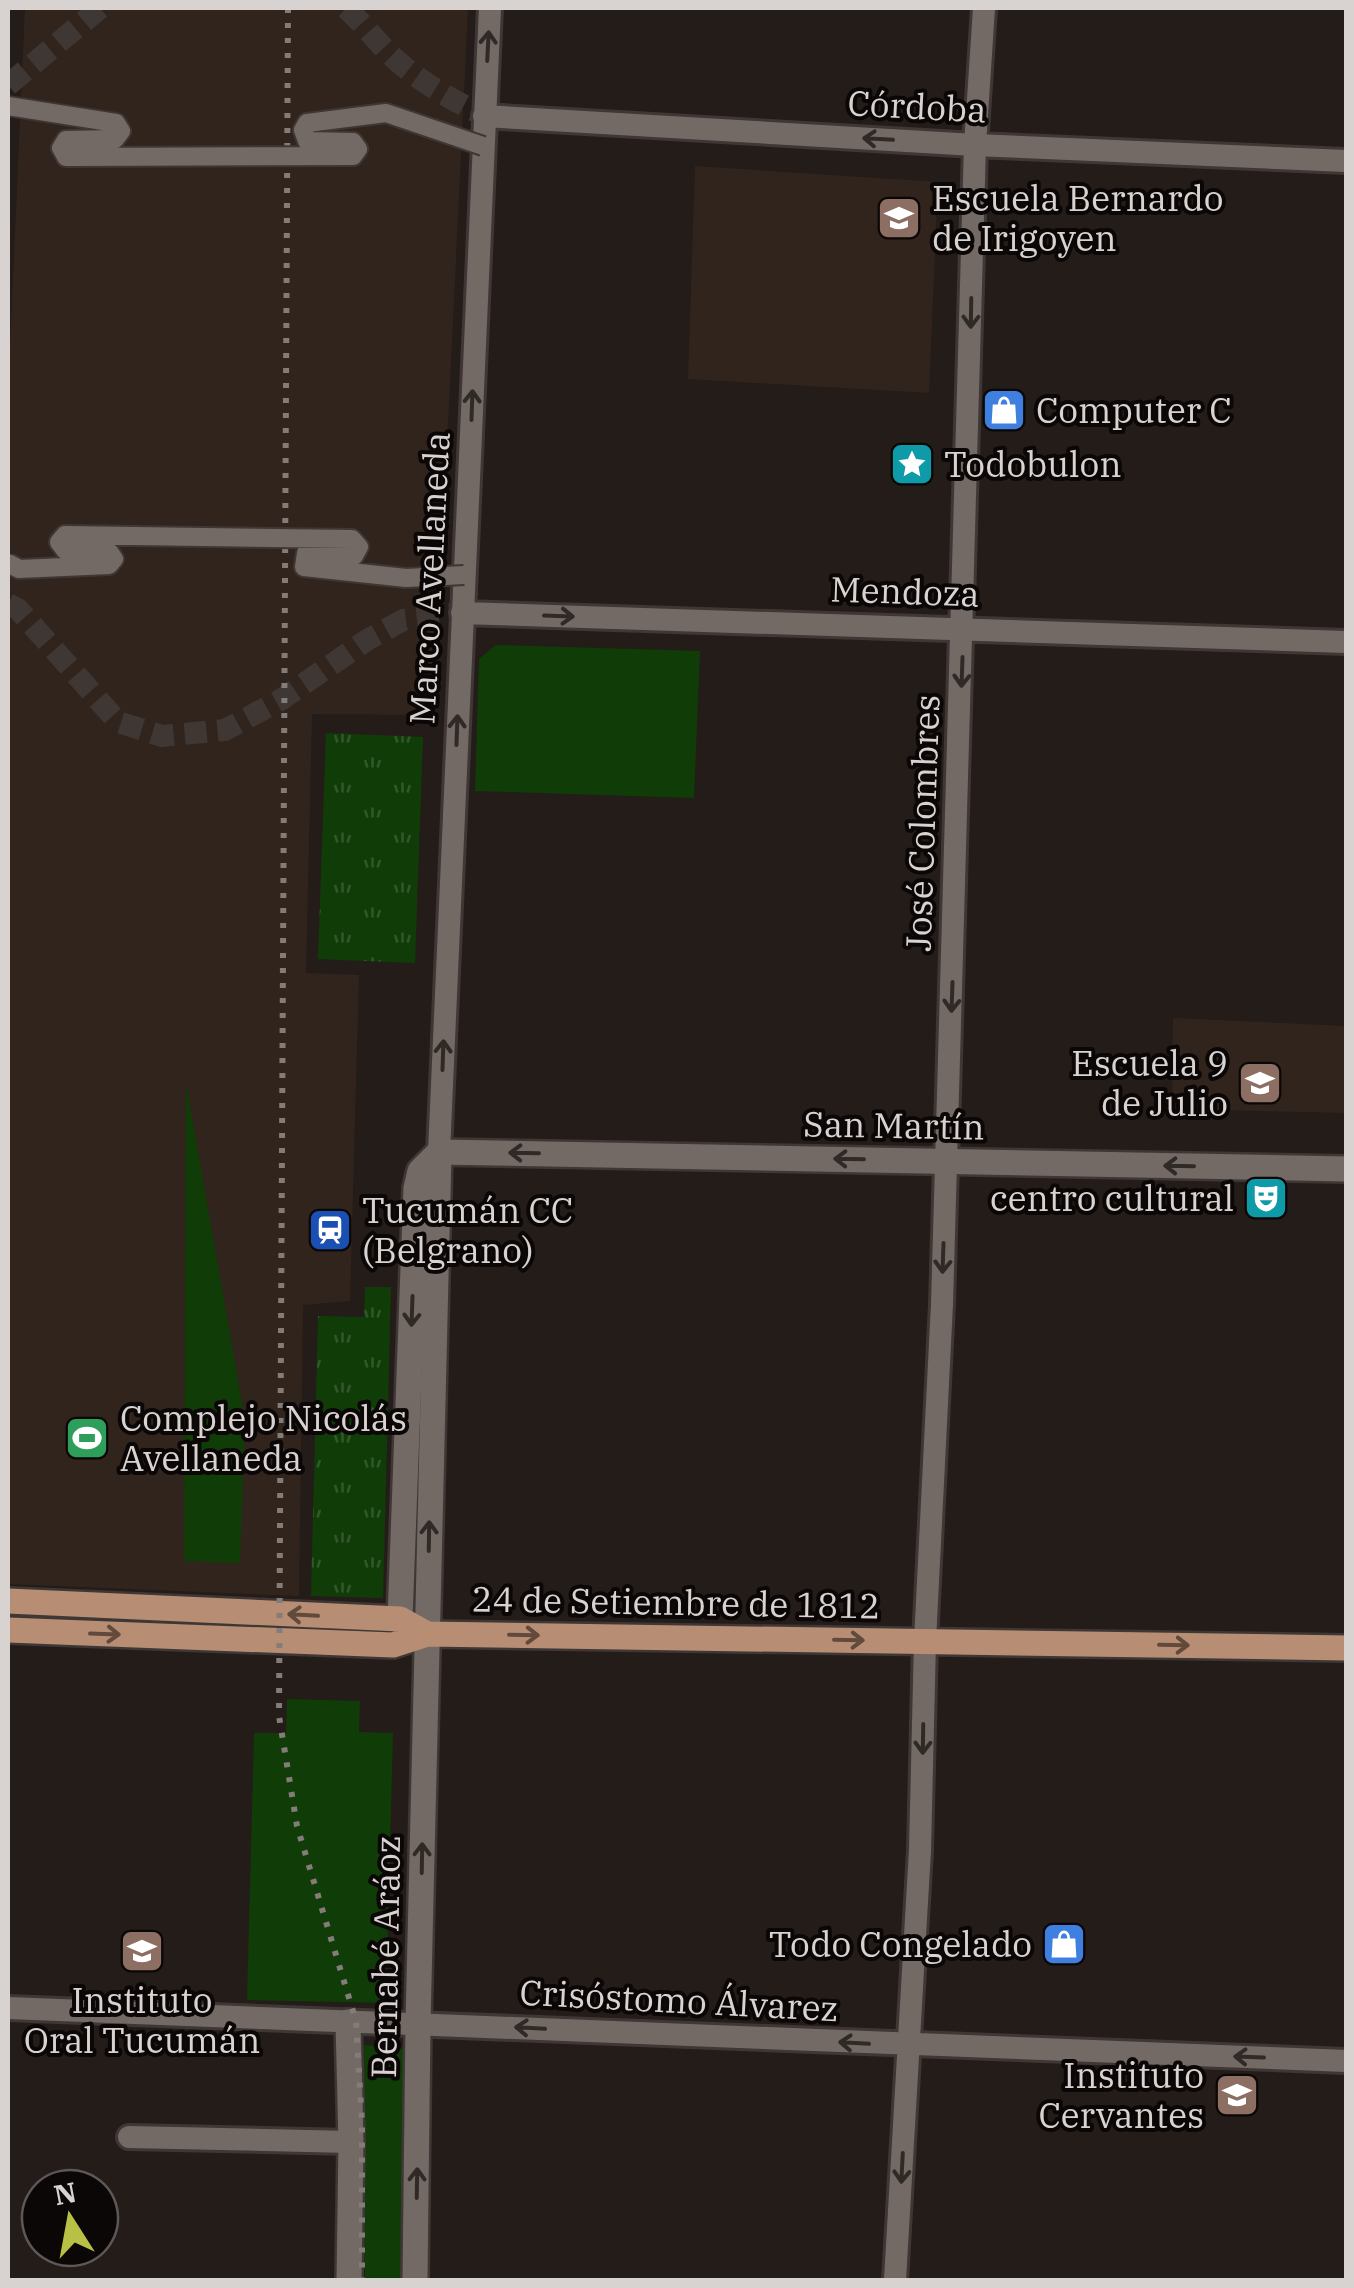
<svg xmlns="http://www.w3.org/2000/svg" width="1354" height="2288" viewBox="0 0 1354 2288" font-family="'IBM Plex Serif',serif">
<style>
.built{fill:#31241d}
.grass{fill:#0f3c07}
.park{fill:url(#park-tufts)}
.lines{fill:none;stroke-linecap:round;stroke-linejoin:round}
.minor-tunnel{stroke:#3f3734;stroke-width:22;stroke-dasharray:22 11;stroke-linecap:butt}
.minor-casing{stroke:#3e3735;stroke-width:28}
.tertiary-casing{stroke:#3e3735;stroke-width:30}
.secondary-casing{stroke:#3e3735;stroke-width:30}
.primary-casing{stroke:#3e3735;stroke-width:30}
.minor{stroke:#746a65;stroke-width:22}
.tertiary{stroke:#746a65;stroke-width:25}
.secondary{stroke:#746a65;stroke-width:25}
.primary{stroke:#b78e73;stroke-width:25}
.rail{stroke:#837c79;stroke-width:6;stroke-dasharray:5 10;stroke-linecap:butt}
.pedestrian-bridge-casing{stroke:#3e3735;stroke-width:22;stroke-linecap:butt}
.pedestrian-bridge{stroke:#746a65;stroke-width:18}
.oneway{stroke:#302a27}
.oneway2{stroke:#614a3c}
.labels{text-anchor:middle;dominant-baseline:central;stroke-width:8;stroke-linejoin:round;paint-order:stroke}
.street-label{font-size:35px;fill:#d8d2d0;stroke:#0b0706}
.poi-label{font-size:35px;fill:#d8d2d0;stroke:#0b0706;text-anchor:start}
</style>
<defs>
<pattern id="park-tufts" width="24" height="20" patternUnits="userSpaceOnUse" patternTransform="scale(2.5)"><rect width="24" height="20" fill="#0f3c07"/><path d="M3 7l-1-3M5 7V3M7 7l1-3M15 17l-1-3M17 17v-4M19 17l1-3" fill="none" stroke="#31572a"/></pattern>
</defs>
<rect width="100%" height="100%" fill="#241c18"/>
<path class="built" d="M25,8H468L434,715L312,714L306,973L359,975L350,1301L303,1305L299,1596L8,1584V390Z
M695,166L938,182L929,393L688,379Z
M1173,1018L1346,1026V1113L1172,1109Z"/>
<path class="grass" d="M496,645L700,651L694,798L475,791L479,659Z
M186,1083L245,1420L240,1563L184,1561Z
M287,1699L360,1701L359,1732L393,1733L386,2003L247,2000L254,1733H286Z
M364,2045L404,2049L402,2280H365Z"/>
<path class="park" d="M326,733L423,737L415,963L318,959Z
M365,1287H391L383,1598L311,1596L318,1316L364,1317Z"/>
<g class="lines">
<path class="minor-tunnel" d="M346,8C364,24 378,44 396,60C423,84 453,100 484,116
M8,85L100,8
M8,604L18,609L118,722L162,736L225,730L282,699L367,640L403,620L462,613"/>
<g class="minor-casing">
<path id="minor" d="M484,116L975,145L1346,161
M462,613L1346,642
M439,1152L490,8
M8,2008L1346,2061
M129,2137L351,2142
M895,2280L920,1850L925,1641L942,1304L975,145L984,8"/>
</g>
<g class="tertiary-casing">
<path id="tertiary" d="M348,2022L351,2142L349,2280
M415,2280L418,2023L439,1152"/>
</g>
<g class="secondary-casing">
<path id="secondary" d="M400,1619L416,1188L420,1171L439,1152L1346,1169"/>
</g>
<g class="primary-casing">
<path id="primary" d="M8,1601L400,1619L427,1634
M8,1630L393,1645L427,1634L1346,1648"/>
</g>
<use href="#minor" class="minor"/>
<use href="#tertiary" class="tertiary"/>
<use href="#secondary" class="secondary"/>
<use href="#primary" class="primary"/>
<path class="rail" d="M288,8L279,1716L297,1826L356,2021L362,2123V2280"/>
<g class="pedestrian-bridge-casing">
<path id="pedestrian-bridge" d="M8,106L116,123L121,131L115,139L66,140L61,148L66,157L353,156L358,149L353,142L307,141L303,130L307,123L386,113L483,146
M8,563L19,569L109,565L114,559L110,553L65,550L59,542L65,535L352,539L359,547L354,556L306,553L304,567L406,578L464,575"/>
</g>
<use href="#pedestrian-bridge" class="pedestrian-bridge"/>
</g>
<defs><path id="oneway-shaft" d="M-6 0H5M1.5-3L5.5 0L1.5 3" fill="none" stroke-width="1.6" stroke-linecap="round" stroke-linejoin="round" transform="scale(2.5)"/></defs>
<g class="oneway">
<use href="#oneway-shaft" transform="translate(488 46) rotate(-87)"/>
<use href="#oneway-shaft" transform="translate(878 139) rotate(-177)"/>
<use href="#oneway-shaft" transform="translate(971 313) rotate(91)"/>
<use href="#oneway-shaft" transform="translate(472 405) rotate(-88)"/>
<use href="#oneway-shaft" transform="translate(559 616) rotate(2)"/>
<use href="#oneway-shaft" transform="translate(962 672) rotate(92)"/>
<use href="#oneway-shaft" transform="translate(457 730) rotate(-88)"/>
<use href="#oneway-shaft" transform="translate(952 997) rotate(92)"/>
<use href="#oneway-shaft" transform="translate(443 1055) rotate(-88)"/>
<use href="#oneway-shaft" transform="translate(524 1153) rotate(-179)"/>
<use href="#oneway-shaft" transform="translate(849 1159) rotate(-179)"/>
<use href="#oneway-shaft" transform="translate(1179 1166) rotate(-179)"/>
<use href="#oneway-shaft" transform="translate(943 1258) rotate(92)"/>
<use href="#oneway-shaft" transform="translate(412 1311) rotate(92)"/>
<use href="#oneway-shaft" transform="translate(429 1536) rotate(-89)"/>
<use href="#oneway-shaft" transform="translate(923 1739) rotate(91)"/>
<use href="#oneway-shaft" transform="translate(422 1858) rotate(-89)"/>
<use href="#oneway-shaft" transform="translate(530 2028) rotate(-177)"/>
<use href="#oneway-shaft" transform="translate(854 2043) rotate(-177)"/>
<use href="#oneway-shaft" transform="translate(1249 2057) rotate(-178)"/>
<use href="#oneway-shaft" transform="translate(902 2168) rotate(93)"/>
<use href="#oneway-shaft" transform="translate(417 2183) rotate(-89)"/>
</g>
<g class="oneway2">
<use href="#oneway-shaft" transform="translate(303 1615) rotate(-177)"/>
<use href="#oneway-shaft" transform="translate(105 1634) rotate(2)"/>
<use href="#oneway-shaft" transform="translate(524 1635) rotate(1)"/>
<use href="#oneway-shaft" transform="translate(849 1640) rotate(1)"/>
<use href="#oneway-shaft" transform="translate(1174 1645) rotate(1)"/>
</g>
<defs>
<g id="school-square" transform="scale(2.25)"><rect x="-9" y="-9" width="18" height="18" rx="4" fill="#8d6e63" stroke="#0b0706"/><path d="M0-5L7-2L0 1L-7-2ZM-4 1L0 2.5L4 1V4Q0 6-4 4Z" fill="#fff"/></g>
<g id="shop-square" transform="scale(2.25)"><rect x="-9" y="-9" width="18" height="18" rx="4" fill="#3f7fe0" stroke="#0b0706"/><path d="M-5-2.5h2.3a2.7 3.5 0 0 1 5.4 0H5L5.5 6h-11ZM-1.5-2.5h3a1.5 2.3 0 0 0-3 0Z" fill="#fff"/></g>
<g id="sight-square" transform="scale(2.25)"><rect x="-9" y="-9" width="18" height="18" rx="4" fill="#0f9aa8" stroke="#0b0706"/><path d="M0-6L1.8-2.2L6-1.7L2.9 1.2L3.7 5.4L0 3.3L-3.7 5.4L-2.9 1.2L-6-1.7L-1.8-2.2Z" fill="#fff"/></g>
<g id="theatre-square" transform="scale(2.25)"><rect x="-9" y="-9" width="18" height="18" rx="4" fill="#0f9aa8" stroke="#0b0706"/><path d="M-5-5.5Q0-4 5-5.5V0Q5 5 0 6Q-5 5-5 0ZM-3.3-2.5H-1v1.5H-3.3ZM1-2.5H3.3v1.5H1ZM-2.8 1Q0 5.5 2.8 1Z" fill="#fff"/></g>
<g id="station-square" transform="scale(2.25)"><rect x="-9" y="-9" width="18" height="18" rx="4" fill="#1a4fb4" stroke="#0b0706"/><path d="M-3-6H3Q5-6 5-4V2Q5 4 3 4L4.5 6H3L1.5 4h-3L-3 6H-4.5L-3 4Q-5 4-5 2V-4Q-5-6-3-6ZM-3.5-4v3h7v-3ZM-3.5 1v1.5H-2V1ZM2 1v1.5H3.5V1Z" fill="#fff"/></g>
<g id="stadium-square" transform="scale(2.25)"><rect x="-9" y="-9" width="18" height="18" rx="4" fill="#2e9e5b" stroke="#0b0706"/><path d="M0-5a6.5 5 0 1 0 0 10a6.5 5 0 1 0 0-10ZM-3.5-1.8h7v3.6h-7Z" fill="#fff"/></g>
</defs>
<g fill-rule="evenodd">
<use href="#school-square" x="899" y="218"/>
<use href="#shop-square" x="1004" y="410"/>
<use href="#sight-square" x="912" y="464"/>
<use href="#school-square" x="1260" y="1083"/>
<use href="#theatre-square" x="1266" y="1198"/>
<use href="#station-square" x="330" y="1230"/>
<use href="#stadium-square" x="87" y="1438"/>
<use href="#shop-square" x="1064" y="1944"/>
<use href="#school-square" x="142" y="1951"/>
<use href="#school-square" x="1237" y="2095"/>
</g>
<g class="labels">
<g class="street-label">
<text transform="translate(917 106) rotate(3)">Córdoba</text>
<text transform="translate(429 578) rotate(-87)">Marco Avellaneda</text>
<text transform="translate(905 591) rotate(2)">Mendoza</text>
<text transform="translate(922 823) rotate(-88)">José Colombres</text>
<text transform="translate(894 1125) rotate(1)">San Martín</text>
<text transform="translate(676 1602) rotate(1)">24 de Setiembre de 1812</text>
<text transform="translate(385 1957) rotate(-89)">Bernabé Aráoz</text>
<text transform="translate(679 2000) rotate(3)">Crisóstomo Álvarez</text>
</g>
<g class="poi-label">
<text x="932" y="198">Escuela Bernardo<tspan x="932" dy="40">de Irigoyen</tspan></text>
<text x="1036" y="410">Computer C</text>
<text x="944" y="464">Todobulon</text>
<text x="1228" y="1063" text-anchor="end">Escuela 9<tspan x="1228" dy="40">de Julio</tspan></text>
<text x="1234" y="1198" text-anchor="end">centro cultural</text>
<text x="362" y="1210">Tucumán CC<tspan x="362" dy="40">(Belgrano)</tspan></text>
<text x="120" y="1418">Complejo Nicolás<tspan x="120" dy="40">Avellaneda</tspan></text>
<text x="1032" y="1944" text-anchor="end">Todo Congelado</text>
<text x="142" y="2000" text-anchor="middle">Instituto<tspan x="142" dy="40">Oral Tucumán</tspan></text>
<text x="1204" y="2075" text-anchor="end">Instituto<tspan x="1204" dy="40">Cervantes</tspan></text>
</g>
</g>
<rect width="1354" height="2288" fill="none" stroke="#d8d2d0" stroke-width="20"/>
<g transform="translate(70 2218) rotate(349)"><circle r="48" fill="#0b0706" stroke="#5d5857" stroke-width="2.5"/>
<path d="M0-8L18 38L0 25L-18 38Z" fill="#b9c046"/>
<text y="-15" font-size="28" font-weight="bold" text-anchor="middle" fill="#d8d2d0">N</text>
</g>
</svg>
